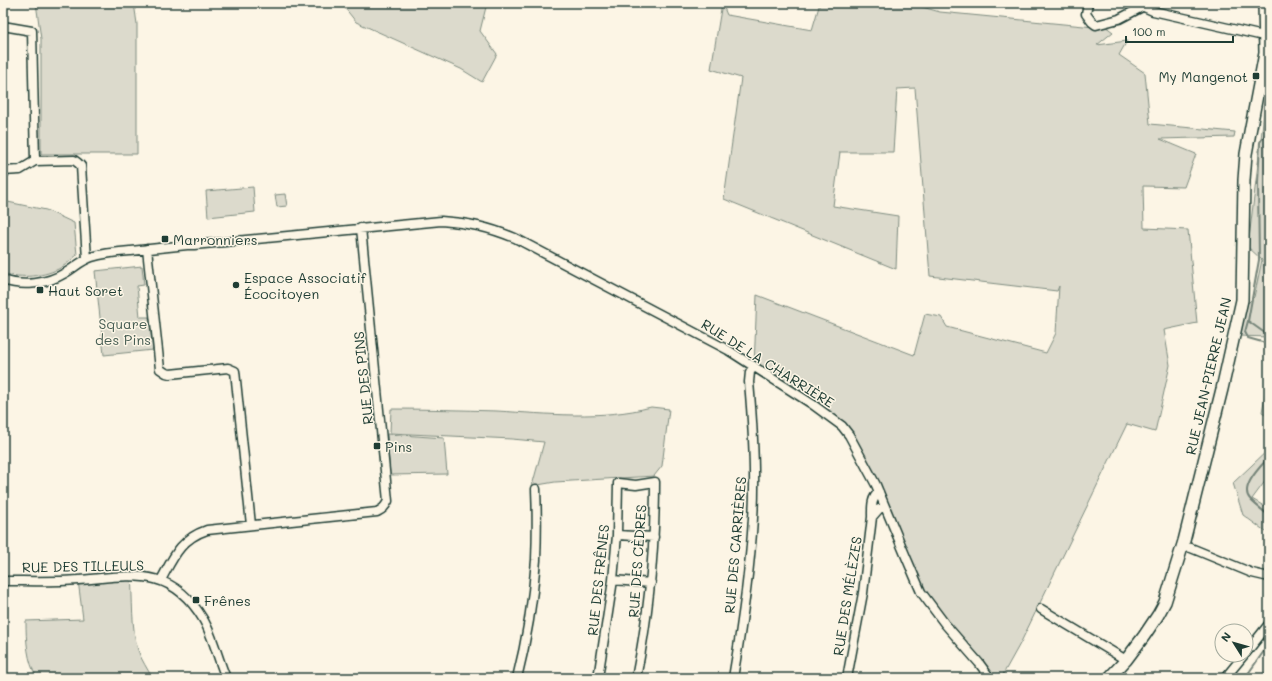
<svg xmlns="http://www.w3.org/2000/svg" width="1272" height="681" viewBox="0 0 1272 681" font-family="Mali,sans-serif">
<style>
.green{fill:#dcdacc;stroke:#7e8c80}
.lines{fill:none;stroke-linecap:round;stroke-linejoin:round}
.stream{stroke:#758479;stroke-width:2}
.minor-casing{stroke:#1f3d34;stroke-width:11}
.major-casing{stroke:#1f3d34;stroke-width:14}
.minor{stroke:#fcf5e5;stroke-width:8}
.major{stroke:#fcf5e5;stroke-width:11}
.poi-dot{fill:#1f3d34;stroke:#fcf5e5;stroke-width:1.5}
.labels{text-anchor:middle;dominant-baseline:central;stroke-width:3;stroke-linejoin:round;paint-order:stroke}
.poi-label{font-size:14px;fill:#1f3d34;stroke:#fcf5e5;text-anchor:start}
.park-label{font-size:14px;fill:#455c52;stroke:#fcf5e5}
.street-label{font-size:14px;fill:#1f3d34;stroke:#fcf5e5}
</style>
<rect width="100%" height="100%" fill="#fcf5e5"/>
<filter id="ink" filterUnits="userSpaceOnUse"><feTurbulence type="fractalNoise" baseFrequency=".025" numOctaves="2"/><feDisplacementMap in="SourceGraphic" scale="8" xChannelSelector="R" yChannelSelector="G"/><feConvolveMatrix kernelMatrix="1 2 1 2 8 2 1 2 1" color-interpolation-filters="sRGB"/></filter>
<g filter="url(#ink)">
<path class="green" d="M36,3H134L137,24V154H41V39Z
M341,3H487L480,31L497,54L482,82L461,69L356,22Z
M722,3L727,15L812,30L820,3H908L940,12L1094,27L1105,26L1113,32L1097,45L1127,41L1119,55L1145,73L1150,124L1235,132L1234,137L1160,139L1196,154L1184,187L1143,186L1144,228L1188,230L1197,323L1164,330L1170,365L1155,432L1127,424L1021,642L1001,678H991L928,602L849,435L754,366L757,295L914,355L925,314L941,317L947,327L1046,353L1056,333L1059,286L1057,291L930,276L915,88L897,89L893,152H840L833,206L898,216L896,269L724,199L741,78L711,69Z
M1269,72V337L1238,336L1245,306L1254,297L1262,260L1248,247Z
M253,187L255,212L208,217L206,191Z
M285,194L287,206L277,207L275,195Z
M3,201L46,210L74,223L77,255C72,259 67,264 62,267C45,277 21,279 3,273Z
M142,266L144,285L137,286L140,317H149L153,350L104,355L95,271Z
M1269,375V417L1262,412Z
M651,407L669,409L662,466L654,476L555,482L532,486L544,442L512,439L390,433L391,409C427,409 462,410 497,411C548,414 602,420 651,407Z
M387,434L444,438L447,474L390,475Z
M1269,449V476L1252,499L1269,509V534L1243,515L1233,483Z
M131,576C133,599 131,628 138,650C141,660 148,669 152,678H37C27,661 26,640 26,621L83,619L78,580Z"/>
<g class="lines">
<path class="stream" d="M1269,130L1260,142L1258,182L1259,260L1248,321L1245,332L1248,338L1269,344
M1248,321L1269,336
M1269,457C1261,466 1239,487 1250,499C1255,505 1263,510 1269,516
M1245,678L1269,644"/>
<g class="minor-casing">
<path id="minor" d="M1088,3L1086,14L1092,22L1096,25L1119,19L1142,7
M1135,3L1153,11L1162,13L1259,35H1265
M3,26L32,31L35,161L74,160L78,163L81,166L87,259
M3,171L20,170L35,161
M147,249L160,369L166,373L170,374L228,368L235,371L251,525
M3,280C23,287 47,284 65,273C74,268 82,260 92,257C104,253 118,252 131,251C150,249 168,247 187,245H194L441,221C469,223 488,227 515,238L728,350L812,404L842,426L849,435L876,485L906,557L921,592L945,624L979,663L990,678
M879,492C871,498 872,507 872,517L879,509L885,507
M617,535L654,537
M1182,546L1191,548L1252,573L1269,577
M161,580C173,558 180,539 207,530L377,512C383,509 385,507 388,501L361,228
M613,580L651,583
M3,581C28,581 54,582 79,580C131,576 171,565 203,619C213,636 218,659 226,678
M1041,609L1126,660
M1246,653L1269,624
M517,678C527,639 533,600 536,560C537,536 537,512 536,489
M598,678L613,580L617,535L618,483L636,485L655,482C655,548 649,613 636,678
M733,678C742,625 750,572 753,518C756,473 753,427 749,382L750,372L754,366
M847,678L863,593L872,517
M1225,678L1244,655
M1269,678V677"/>
</g>
<g class="major-casing">
<path id="major" d="M1109,678L1126,660L1144,636L1158,615L1165,602L1184,541L1222,389L1242,300L1244,180L1246,154L1250,132L1265,53L1264,3"/>
</g>
<use href="#minor" class="minor"/>
<use href="#major" class="major"/>
</g>
</g>
<g class="poi-dot">
<rect x="1252" y="72" width="8" height="8" rx="2"/>
<rect x="161" y="235" width="8" height="8" rx="2"/>
<circle cx="236" cy="285" r="4"/>
<rect x="36" y="286" width="8" height="8" rx="2"/>
<rect x="373" y="442" width="8" height="8" rx="2"/>
<rect x="192" y="596" width="8" height="8" rx="2"/>
</g>
<g class="labels">
<g class="poi-label">
<text x="1248" y="76" text-anchor="end">My Mangenot</text>
<text x="173" y="239">Marronniers</text>
<text x="244" y="277">Espace Associatif<tspan x="244" dy="16">Écocitoyen</tspan></text>
<text x="48" y="290">Haut Soret</text>
<text x="385" y="446">Pins</text>
<text x="204" y="600">Frênes</text>
</g>
<g class="park-label">
<text x="123" y="323">Square<tspan x="123" dy="16">des Pins</tspan></text>
</g>
<g class="street-label">
<text transform="translate(768 363) rotate(32)">RUE DE LA CHARRIÈRE</text>
<text transform="translate(1208 376) rotate(-77)">RUE JEAN-PIERRE JEAN</text>
<text transform="translate(363 378) rotate(-96)">RUE DES PINS</text>
<text transform="translate(735 545) rotate(-85)">RUE DES CARRIÈRES</text>
<text transform="translate(637 561) rotate(-86)">RUE DES CÈDRES</text>
<text transform="translate(83 566) rotate(-1)">RUE DES TILLEULS</text>
<text transform="translate(598 580) rotate(-84)">RUE DES FRÊNES</text>
<text transform="translate(847 596) rotate(-81)">RUE DES MÉLÈZES</text>
</g>
</g>
<rect width="1272" height="681" fill="none" stroke="#fcf5e5" stroke-width="16"/>
<rect x="8" y="8" width="1256" height="665" fill="none" stroke="#1f3d34" stroke-width="1.5" filter="url(#ink)"/>
<g transform="translate(1234 643) rotate(307)"><circle r="19" fill="#fcf5e5" stroke="#a4ab9e"/>
<path d="M0-3L7 15L0 10L-7 15Z" fill="#1f3d34"/>
<text y="-6" font-size="11" font-weight="bold" text-anchor="middle" fill="#1f3d34">N</text>
</g>
<path d="M1126 36v6h107v-6" fill="none" stroke="#1f3d34" stroke-width="2"/>
<text x="1132" y="36" font-size="12" fill="#1f3d34" stroke="#fcf5e5" stroke-width="3" paint-order="stroke">100 m</text>
</svg>
